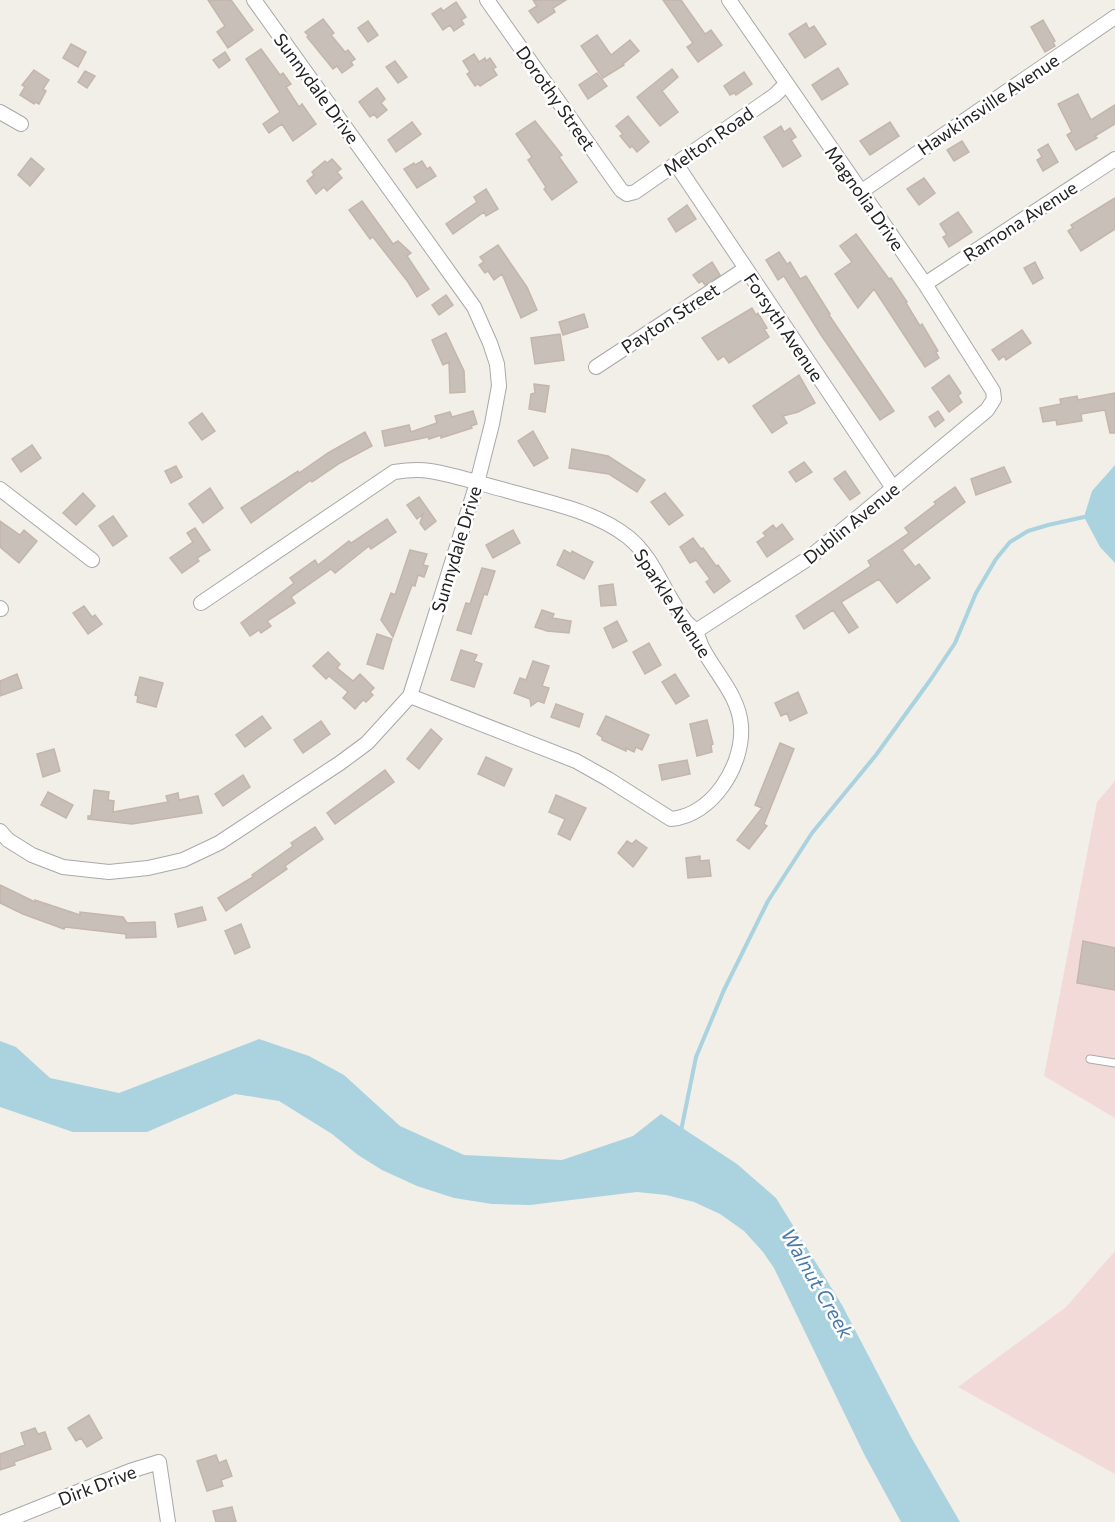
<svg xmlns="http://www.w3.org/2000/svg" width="1115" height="1522" viewBox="0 0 1115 1522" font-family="Commissioner,sans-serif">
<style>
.commercial{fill:#f2dad9}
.water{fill:#aad3df}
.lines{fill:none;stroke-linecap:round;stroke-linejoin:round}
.stream{stroke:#aad3df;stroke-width:4}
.building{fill:#c7bfb8;stroke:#c4b6ab;stroke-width:1.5}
.service-casing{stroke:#a9a9a9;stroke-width:9}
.minor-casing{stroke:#a9a9a9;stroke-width:16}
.service{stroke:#fff;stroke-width:7}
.minor{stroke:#fff;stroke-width:14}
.labels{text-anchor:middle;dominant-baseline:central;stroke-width:5;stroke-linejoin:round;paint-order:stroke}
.street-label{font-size:18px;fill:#222;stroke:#fff}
.water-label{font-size:20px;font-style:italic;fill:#4a7aab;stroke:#fff}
</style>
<rect width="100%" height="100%" fill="#f2efe9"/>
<path class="commercial" d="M1115,781V1118L1044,1076L1097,802Z
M1115,1251V1474L958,1387L1066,1307Z"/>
<path class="water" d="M1115,465V563L1100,547L1084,517L1092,491Z
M259,1039L309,1056L344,1075L400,1126L464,1155L562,1160L633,1136L661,1114L737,1164L776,1198L842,1305L912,1439L960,1522H901L864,1454L774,1268L763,1252L744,1231L720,1214L694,1202L666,1195L637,1192L530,1205L492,1204L454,1198L417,1186L382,1170L358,1155L332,1134L279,1101L235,1094L147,1132H73L0,1107V1041L16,1047L50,1078L119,1093Z"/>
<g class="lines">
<path class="stream" d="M681,1131L696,1057L724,990L768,901L812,833L876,755L931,679L955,643L976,593L996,559L1010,542L1028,531L1048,525L1084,517"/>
</g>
<path class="building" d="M208,0H231L253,30L228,48L217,32L225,26Z
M533,0H566L553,8L555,12L538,23L529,11L537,6Z
M663,0H681L705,34L711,30L722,45L698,62L687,47L693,43Z
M456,2L466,17L461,20L464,24L454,31L450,25L443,30L432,14L441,8L443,11Z
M323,19L334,33L331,35L345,52L348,50L355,59L351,62L353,65L342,73L337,66L333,69L307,37L309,36L305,32Z
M1043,20L1055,41L1053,42L1055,46L1045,52L1031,27Z
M368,21L378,35L368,42L358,28Z
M806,23L809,29L814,26L826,44L805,58L789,34Z
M597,35L611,55L630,40L639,51L623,64L624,65L603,78L581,46Z
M71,44L86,52L78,67L63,58Z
M261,49L280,75L283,73L291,84L286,87L299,107L302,104L316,124L293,141L282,124L269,133L263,124L280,112L246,59Z
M225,52L230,60L219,68L213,60Z
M474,54L479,62L485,58L486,61L490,58L496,67L493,69L497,75L480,86L478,84L475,86L467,74L470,72L463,61Z
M395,61L407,77L398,83L386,67Z
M838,68L848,84L822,100L812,85Z
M672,69L678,77L662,91L678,112L660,126L637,97Z
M34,70L49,80L43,89L46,91L39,104L35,102L34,104L20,95L25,87L22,85Z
M85,71L95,76L87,88L78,82Z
M744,72L752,84L736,95L734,93L730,95L724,86Z
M597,73L607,86L588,99L579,85Z
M377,88L385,99L381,103L387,110L377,118L374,114L370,117L359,102Z
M1078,94L1091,120L1115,105V124L1095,136L1097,138L1076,150L1067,135L1072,132L1058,104Z
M628,116L649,142L637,152L632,146L630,148L620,136L623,134L616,126Z
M535,121L562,155L559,157L577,182L552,200L544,189L546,187L528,160L532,157L516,134Z
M412,122L421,134L396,152L388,140Z
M890,122L899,136L870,155L860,141Z
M781,126L784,132L790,128L796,137L791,140L801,156L783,167L764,137Z
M962,141L969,152L954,161L947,150Z
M1048,144L1058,162L1043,171L1037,160L1042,157L1038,150Z
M31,158L44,169L30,186L18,175Z
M332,159L341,169L337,172L342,178L327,191L324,187L316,194L307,181L314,175L312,172L325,161L327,163Z
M422,161L427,169L430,167L436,176L417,188L404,169L414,163L415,165Z
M924,178L935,193L919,205L907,189Z
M486,189L498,209L486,216L484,212L453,234L446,224L477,202L474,197Z
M1115,198V229L1081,251L1068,231L1073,228L1071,225Z
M362,201L393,244L398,241L411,253L407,256L429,289L417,297L408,282L373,237L370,239L349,210Z
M687,205L696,219L676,232L668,219Z
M958,212L972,232L949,247L943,237L947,235L940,224Z
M856,234L889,279L891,278L907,302L906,303L920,326L922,324L938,351L936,352L939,358L925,367L874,289L858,308L835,274L852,262L840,246Z
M498,245L527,287L537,310L521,318L502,274L494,280L488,271L485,273L479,265L484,262L480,257Z
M779,252L787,264L790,262L800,279L806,276L830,314L829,315L894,411L880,420L821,335L784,276L778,280L766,260Z
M712,262L720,275L705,285L702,281L699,283L693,275Z
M1035,262L1043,278L1033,284L1024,268Z
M446,295L453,305L439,315L432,305Z
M752,308L756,315L758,313L767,328L764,329L769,337L729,363L724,356L718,360L702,338Z
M584,314L588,327L563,335L559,322Z
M1022,330L1031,343L1006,360L1004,356L999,360L992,350Z
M446,333L464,371L465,392L450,393L449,362L443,365L432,340Z
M560,334L564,360L535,364L531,338Z
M799,375L815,403L798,412L783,416L787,423L772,433L753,406Z
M949,375L961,393L958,396L962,402L949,412L932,388Z
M534,384L549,386L545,412L529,409L531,394L535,393Z
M1115,393V433H1110L1105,410L1081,414L1082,421L1057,425L1056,420L1043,422L1040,408L1061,404L1060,399L1077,396L1078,400Z
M473,411L477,424L471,426L472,428L441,438V435L429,439L428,437L385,446L382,431L409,425L411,432L437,423L435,416L450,412L452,417Z
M938,411L944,420L935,427L929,417Z
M202,413L215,431L202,440L189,423Z
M533,431L548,458L534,466L518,441Z
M365,432L372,446L340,463L312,482L311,480L251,523L241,508L298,471L299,473L328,453Z
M32,445L41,458L21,472L12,459Z
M572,449L608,456L645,480L637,492L609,474L569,468Z
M804,462L812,472L796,482L789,472Z
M176,466L182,477L171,483L165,471Z
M1004,467L1011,482L976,495L971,479Z
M845,471L860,493L850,500L834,479Z
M955,487L965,502L902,550L915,567L919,564L930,578L897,603L879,579L841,602L858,627L849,633L833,610L804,629L796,616L871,566L868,561L909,533L905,528L936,504L934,502Z
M210,488L223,508L203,523L189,504Z
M83,493L95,506L76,525L63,513Z
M665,493L683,515L669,525L651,502Z
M419,497L436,521L425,530L420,523L423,514L417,519L407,505Z
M113,516L127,536L113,546L99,526Z
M387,519L396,532L371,549L369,546L335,573L331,569L291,597L295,603L267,621L271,626L261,633L259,630L250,636L241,623L294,583L290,578L315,560L318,565L349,541L351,543Z
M0,521L20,535L24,530L37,541L19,563L0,547Z
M782,524L793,539L767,557L757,542L766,536L763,533L773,525L776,529Z
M195,528L210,550L197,558L199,561L182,573L170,558L193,542L187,533Z
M513,530L520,543L493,558L486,545Z
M693,538L701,549L703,548L716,566L718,565L730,581L714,593L706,582L710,579L696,560L690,563L680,547Z
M410,550L427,554L423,565L428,566L424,577L418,575L415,586L412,585L393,637L381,620L391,593L395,595Z
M564,550L571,554L572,551L593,562L584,579L557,565Z
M482,568L495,571L487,595L484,594L471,634L457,630L466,603L470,604Z
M613,584L616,605L601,606L599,586Z
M84,606L92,617L95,615L102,624L88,634L73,613Z
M542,610L554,614L552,618L571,621L569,633L547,631L535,627Z
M617,621L627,641L613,648L604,628Z
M377,634L392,639L383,669L367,664Z
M649,643L661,665L645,674L633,652Z
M461,650L477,655L474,661L482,664L474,687L451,680Z
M328,652L340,664L337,668L353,681L360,674L374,688L370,692L373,695L366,702L363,700L355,709L343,698L348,692L329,676L326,679L313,666Z
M533,661L549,666L542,686L549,688L544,703L538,701L531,706L530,699L514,693L520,678L526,680Z
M17,674L22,688L0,696V681Z
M675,674L689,696L676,704L662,682Z
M140,677L163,683L156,707L137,702L138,696L135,695Z
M798,692L807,713L790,721L787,713L781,716L775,703Z
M556,704L583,714L579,727L551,717Z
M262,716L271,728L245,747L236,735Z
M606,716L649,735L642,750L636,747L634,752L626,748V751L602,740V737L597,734Z
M707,720L713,744L711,745L712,752L697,756L690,724Z
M321,721L330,734L303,753L294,740Z
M431,729L442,739L419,769L407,759Z
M780,743L794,749L764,824L767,826L749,849L737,840L762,808L755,805Z
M54,749L60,771L43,777L37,754Z
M486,757L512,769L504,786L478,774Z
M687,760L690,774L662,780L659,765Z
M385,770L394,782L335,824L327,813Z
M243,775L250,787L223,806L215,794Z
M94,790L109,792L108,800L114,801L113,812L168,802L166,796L178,793L179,800L198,796L202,813L132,824L88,819V816H91Z
M48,792L73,805L66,818L41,805Z
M556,795L586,808L570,840L558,834L565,819L549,812Z
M315,827L323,839L285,866L287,869L226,911L218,898L253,877L252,875L293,846L291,843Z
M636,840L647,848L633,867L618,853L627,841L632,844Z
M700,856V861L709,860L711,876L688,878L686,858Z
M0,885L35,902V900L80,915V912L123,917L127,923L155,922L156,937L126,938V934L65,927L64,929L23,914L0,903Z
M202,907L206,920L178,927L175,914Z
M241,924L250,947L235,954L225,931Z
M1083,941L1115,948V990L1077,983Z
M89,1415L102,1438L87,1447L81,1438L76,1441L68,1428Z
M35,1428L38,1434L45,1432L51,1449L14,1462L15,1465L0,1470V1454L25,1445L21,1433Z
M216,1455L219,1463L226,1460L232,1476L221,1480L223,1486L207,1491L197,1461Z
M232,1507L236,1522H216L213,1511Z"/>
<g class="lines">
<g class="service-casing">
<path id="service" d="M1090,1059L1115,1063"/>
</g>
<g class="minor-casing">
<path id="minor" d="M487,0L621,190L627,194L635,192L775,95L786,84
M0,112L21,124
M676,164L893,488
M862,191L1115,17
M925,284L1115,159
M596,367L745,269
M0,489L92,560
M201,603L394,472C407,470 418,469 430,471C456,475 481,484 505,490C545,502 594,510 628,537C655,559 663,592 684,619C687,624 693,627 696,632C699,638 700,644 703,649C716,674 739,696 741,726C744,765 712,816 671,819L608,779L576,761L410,696
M0,608L1,609
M696,631L809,558L987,410L994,399L993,391L925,284L729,0
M0,831L8,840L32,855L63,867L109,872L148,868L183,860L219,843L340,763L367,743L410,696L477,483L492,424L499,386L497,364L490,343L474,307L254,0
M3,1522L130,1471L159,1462L168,1522"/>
</g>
<use href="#service" class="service"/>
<use href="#minor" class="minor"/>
</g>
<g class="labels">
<g class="street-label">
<text transform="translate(317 88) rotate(54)">Sunnydale Drive</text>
<text transform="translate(556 98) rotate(55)">Dorothy Street</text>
<text transform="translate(988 104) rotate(-34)">Hawkinsville Avenue</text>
<text transform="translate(708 141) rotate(-35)">Melton Road</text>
<text transform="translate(865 198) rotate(55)">Magnolia Drive</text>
<text transform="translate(1020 221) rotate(-33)">Ramona Avenue</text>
<text transform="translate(670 318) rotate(-33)">Payton Street</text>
<text transform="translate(784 327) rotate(56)">Forsyth Avenue</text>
<text transform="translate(851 523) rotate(-39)">Dublin Avenue</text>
<text transform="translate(456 549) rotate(-73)">Sunnydale Drive</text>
<text transform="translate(673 603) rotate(57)">Sparkle Avenue</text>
<text transform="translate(97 1485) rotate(-21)">Dirk Drive</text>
</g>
<g class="water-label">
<text transform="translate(818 1283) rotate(60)">Walnut Creek</text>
</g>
</g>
</svg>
